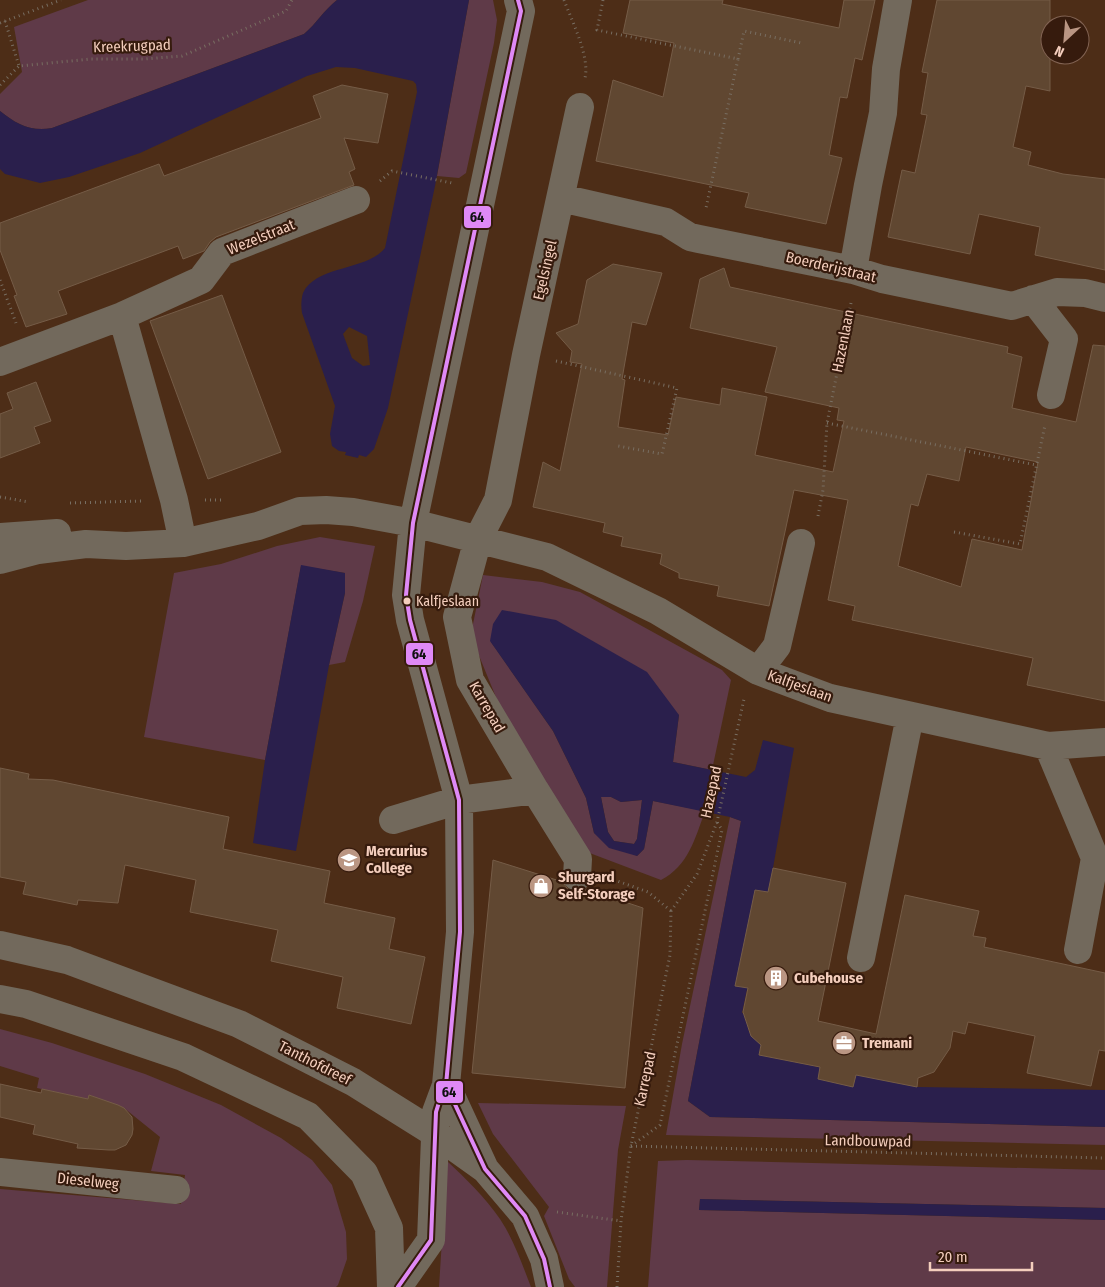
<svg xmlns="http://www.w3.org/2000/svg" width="1105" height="1287" viewBox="0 0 1105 1287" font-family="'Fira Sans Condensed',sans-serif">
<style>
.green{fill:#5f3a48}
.water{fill:#2a1f4c;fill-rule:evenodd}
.building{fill:#604731;stroke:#755c47;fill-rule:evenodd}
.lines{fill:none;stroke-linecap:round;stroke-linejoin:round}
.path{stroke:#786e62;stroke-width:3;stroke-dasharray:1 4;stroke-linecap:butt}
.minor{stroke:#72695c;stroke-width:28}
.bus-1-casing{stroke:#361b0d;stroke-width:8}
.bus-1{stroke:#df89f6;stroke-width:4}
.bus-dot{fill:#f4cebd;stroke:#361b0d;stroke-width:2}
.labels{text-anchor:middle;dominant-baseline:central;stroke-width:4.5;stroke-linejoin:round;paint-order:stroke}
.bus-label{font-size:14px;fill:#f4cebd;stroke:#361b0d;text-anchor:start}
.street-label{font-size:15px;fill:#f4cebd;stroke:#361b0d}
.poi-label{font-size:15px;font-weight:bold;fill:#f4cebd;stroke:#361b0d;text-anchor:start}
.line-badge{stroke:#361b0d;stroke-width:2}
.pale-badge-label{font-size:14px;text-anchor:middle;font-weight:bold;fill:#111}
</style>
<rect width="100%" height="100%" fill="#4d2d17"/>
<path class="green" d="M88,0H337C324,10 316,24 304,34L52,128C31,132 16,124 0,111V94L22,72L14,27Z
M469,0H493L497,20L494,43L466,173L459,178L437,176Z
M320,537L375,546L363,601L345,662L329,665L345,593V573L301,566L265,760L144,737L174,573L221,564L277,546Z
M483,575L542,582L580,592L722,670L731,680L712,770L673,762L679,715L491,642L553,731L586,798L594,833L637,856L644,849L653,801L705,811C695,839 688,866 661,880L587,852L507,724L473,641V624Z
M601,797H611L621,802L642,800L637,839L634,844L614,841L608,832Z
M730,817L741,821L688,1101L710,1117L1105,1127V1145L666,1135L682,1044Z
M0,1029L52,1043L145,1074L221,1105L281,1138L312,1160L332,1185L346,1232L347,1259L338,1285L336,1287H0V1189L181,1204L185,1175L151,1171L160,1137L124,1108L89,1095L88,1099L37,1088L39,1078L0,1066Z
M478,1103L626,1106L618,1150L607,1287H575L569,1279L544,1216L549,1207L493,1134Z
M687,1160L1105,1170V1208L700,1199L699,1210L1105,1220V1287H648L658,1161Z
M447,1161C466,1179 485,1197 500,1219C514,1240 522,1264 531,1287H439Z"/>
<path class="water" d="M337,0H469L435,186L388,408L374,449L366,457L359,455L358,458L345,455L346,452L339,451L332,446L330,434L335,406L302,313C301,307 301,300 303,293C316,265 367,271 385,248L417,92L416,84L413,81L355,68L336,67L307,76L140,153L69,177L40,183L5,174L0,169V111C16,124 31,132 52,128L304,34C316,24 324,10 337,0ZM349,327L367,336L370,365L363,366L352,358L343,334Z
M301,565L345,573V593L329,665L296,851L253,843L265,760Z
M502,610L556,620L647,672L679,715L673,762L746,777L755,770L763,740L794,748L773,868L742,1013L749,1015C746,1028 748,1037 762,1041L759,1055L917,1087L1105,1090V1127L710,1117L688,1101L741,821L730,817L653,801L644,849L637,856L609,848L594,833L586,798L553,731L490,641L493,624ZM601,797H611L621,802L642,800L637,839L634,844L614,841L608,832Z
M700,1199L1105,1208V1220L699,1210Z"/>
<path class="building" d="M630,0H723L722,4L839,28L844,0H875L862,60L855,58L847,98L840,97L829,155L842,158L826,224L745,207L749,193L596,161L613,80L663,97L674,43L623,33Z
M937,0H1050V91L1026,86L1013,147L1031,152L1028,165L1063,174L1105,179V270L1035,255L1040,227L979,214L970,254L888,237L902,170L915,173L927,115L921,114L928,73L922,72Z
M342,85L388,94L378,143L344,138L355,169L349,172L354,185L216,237L210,242L204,251L183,259L178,246L58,291L67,314L26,327L14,296L17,295L0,250V223L159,164L164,176L321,118L313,96Z
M613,264L662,273L646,325L632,322L622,379L625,380L618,427L668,435L676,397L720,405L722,388L767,397L755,455L833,472L844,421L837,420L839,408L765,392L777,347L690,328L700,279L724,268L730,287L1008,347L1007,353L1022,357L1012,408L1076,422L1093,345L1105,346V701L1027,685L1033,658L852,620L855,606L828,600L848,500L794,490L769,606L717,596L719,586L679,578V573L660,564L662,554L621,546L623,537L603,532L605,523L533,507L543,462L560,471L582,364L570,362L572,351L556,333L578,324L587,280ZM966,447L1038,462L1022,550L972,539L961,587L898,566L911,504L918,506L927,474L959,481Z
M222,295L281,452L208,479L150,321Z
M36,382L51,421L34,427L40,443L0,458V414L13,409L7,393Z
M0,768L29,774L28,779L53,780L229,817L223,849L330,871L324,903L395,918L389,949L425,957L411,1024L337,1008L343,977L271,961L278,930L190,912L196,880L125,865L118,903L78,900L77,905L23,894L26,882L0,877Z
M493,860L563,882L568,890L576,893L586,889L643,908L625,1088L472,1073Z
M773,868L846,883L818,1021L876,1034L905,895L979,911L973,936L986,938L984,947L1105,973V1051L1099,1050L1091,1086L1027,1073L1035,1036L968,1022L965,1034L953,1031L950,1048L934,1072L918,1078L917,1087L856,1075L853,1087L818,1079L820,1067L759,1055L761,1045L751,1036L743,1012L748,988L735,986L755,890L768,892Z
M0,1084L41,1093L42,1089L88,1099L89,1095L118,1105L124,1108L132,1117L133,1129L132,1135L126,1145L115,1150H109L77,1148L78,1144L33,1134L35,1125L0,1117Z"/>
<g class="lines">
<path class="path" d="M564,0C572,21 590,57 585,78
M603,0L597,30L738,59L706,208
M5,21L19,66L91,59H144L182,56L286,11L292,0
M0,23L61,0
M738,59L744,31L801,43
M0,85L19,66
M380,181L392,171L452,183
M0,280L16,323
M556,361L677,388L662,454L618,446
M827,423L1036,465
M0,497L29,502
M205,500H223
M70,503L141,501
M818,516L823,490L827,423L851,303
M954,532L1020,544L1045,425
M609,878L648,892L671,911
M671,911L697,874L717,822L744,699
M631,1146L1105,1158
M631,1146L660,1125L722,830L717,822
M557,1212L621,1221
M617,1287L621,1221L631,1146L670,955L671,911"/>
<path class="minor" d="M561,198L666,222L690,237L699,239L853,270L882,279L1012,306L1057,292L1085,293L1105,298
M853,270L868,185L883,113L886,69L898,0
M1033,299L1064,339L1051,395
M122,316L174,500L183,543
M0,362L122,316L201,280L222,252L356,200
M0,537L57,533
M0,560L38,550L86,544L126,546L183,543L258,526L300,511L326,510L353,512L413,523L547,557L658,611L758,671L830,698L1048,746L1105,742
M758,671L777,646L801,543
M1048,746L1095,858L1078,950
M393,820L459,800L535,790
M577,877L578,859L535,790L470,680L457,617L478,539L498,500L526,355L580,107
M0,945L67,960L239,1024L353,1082L436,1134L485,1169L525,1216L544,1259L550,1287
M861,958L910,716
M0,999L26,1004L183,1057L308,1116L364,1173L389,1228L391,1287
M446,1085L484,1167
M0,1172L176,1190
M398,1287L431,1240L436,1112L446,1085L460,932L459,800L410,620L406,595L413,523L521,11L518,0"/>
<g class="bus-1-casing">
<path id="bus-1" d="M518,0L521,11L413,523L406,595L410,620L459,800L460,932L446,1085L485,1169L525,1216L544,1259L550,1287
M398,1287L431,1240L436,1112L446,1080"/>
</g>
<use href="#bus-1" class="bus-1"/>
</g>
<defs>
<g id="school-disc" transform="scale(1.25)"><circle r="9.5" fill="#ba9683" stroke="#361b0d"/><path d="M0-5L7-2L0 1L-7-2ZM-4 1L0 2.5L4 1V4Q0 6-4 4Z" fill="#fff"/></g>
<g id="shop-disc" transform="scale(1.25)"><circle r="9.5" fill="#ba9683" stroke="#361b0d"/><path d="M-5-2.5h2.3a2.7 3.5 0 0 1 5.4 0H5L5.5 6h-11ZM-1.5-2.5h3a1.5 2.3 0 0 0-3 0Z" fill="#fff"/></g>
<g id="building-disc" transform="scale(1.25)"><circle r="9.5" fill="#ba9683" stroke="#361b0d"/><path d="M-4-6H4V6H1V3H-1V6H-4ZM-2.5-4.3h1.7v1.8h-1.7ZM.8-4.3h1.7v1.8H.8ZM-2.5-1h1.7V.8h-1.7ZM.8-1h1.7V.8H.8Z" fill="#fff"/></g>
<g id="office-disc" transform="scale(1.25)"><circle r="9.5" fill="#ba9683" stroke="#361b0d"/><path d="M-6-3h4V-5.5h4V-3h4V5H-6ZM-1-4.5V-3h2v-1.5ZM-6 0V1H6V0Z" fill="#fff"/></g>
</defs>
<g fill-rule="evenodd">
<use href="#school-disc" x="349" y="860"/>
<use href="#shop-disc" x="541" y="886"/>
<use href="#building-disc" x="776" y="978"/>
<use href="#office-disc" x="844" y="1043"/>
</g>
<circle class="bus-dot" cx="407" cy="601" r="4.5"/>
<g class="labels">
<g class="bus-label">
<text x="416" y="601">Kalfjeslaan</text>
</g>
<g class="street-label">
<text transform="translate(132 46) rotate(-2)">Kreekrugpad</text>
<text transform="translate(261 237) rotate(-22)">Wezelstraat</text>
<text transform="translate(831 267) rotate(13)">Boerderijstraat</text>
<text transform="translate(545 270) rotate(-77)">Egelsingel</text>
<text transform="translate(843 341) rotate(-79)">Hazenlaan</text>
<text transform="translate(800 686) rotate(20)">Kalfjeslaan</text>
<text transform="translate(487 707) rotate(60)">Karrepad</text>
<text transform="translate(711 792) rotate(-78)">Hazepad</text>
<text transform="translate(315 1063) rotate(27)">Tanthofdreef</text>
<text transform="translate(645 1079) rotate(-78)">Karrepad</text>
<text transform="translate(868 1141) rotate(1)">Landbouwpad</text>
<text transform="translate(88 1181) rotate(6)">Dieselweg</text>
</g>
<g class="poi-label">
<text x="366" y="851">Mercurius<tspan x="366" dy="17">College</tspan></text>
<text x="558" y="877">Shurgard<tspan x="558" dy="17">Self-Storage</tspan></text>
<text x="794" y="978">Cubehouse</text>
<text x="862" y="1043">Tremani</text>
</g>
</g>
<g class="line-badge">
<rect x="463" y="205" width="29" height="24" rx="5" fill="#df89f6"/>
<rect x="405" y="642" width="29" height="24" rx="5" fill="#df89f6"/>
<rect x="435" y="1080" width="29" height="24" rx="5" fill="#df89f6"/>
</g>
<g class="pale-badge-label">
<text x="477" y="222">64</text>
<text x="419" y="659">64</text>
<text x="449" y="1097">64</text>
</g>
<g transform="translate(1065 40) rotate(206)"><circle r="24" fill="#361b0d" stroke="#826353"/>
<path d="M0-4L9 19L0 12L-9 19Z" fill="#ba9683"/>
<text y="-8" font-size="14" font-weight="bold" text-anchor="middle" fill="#f4cebd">N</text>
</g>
<path d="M930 1262v8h102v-8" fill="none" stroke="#f4cebd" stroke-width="2.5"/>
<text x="938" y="1262" font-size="15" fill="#f4cebd" stroke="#361b0d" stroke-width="4" paint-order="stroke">20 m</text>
</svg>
